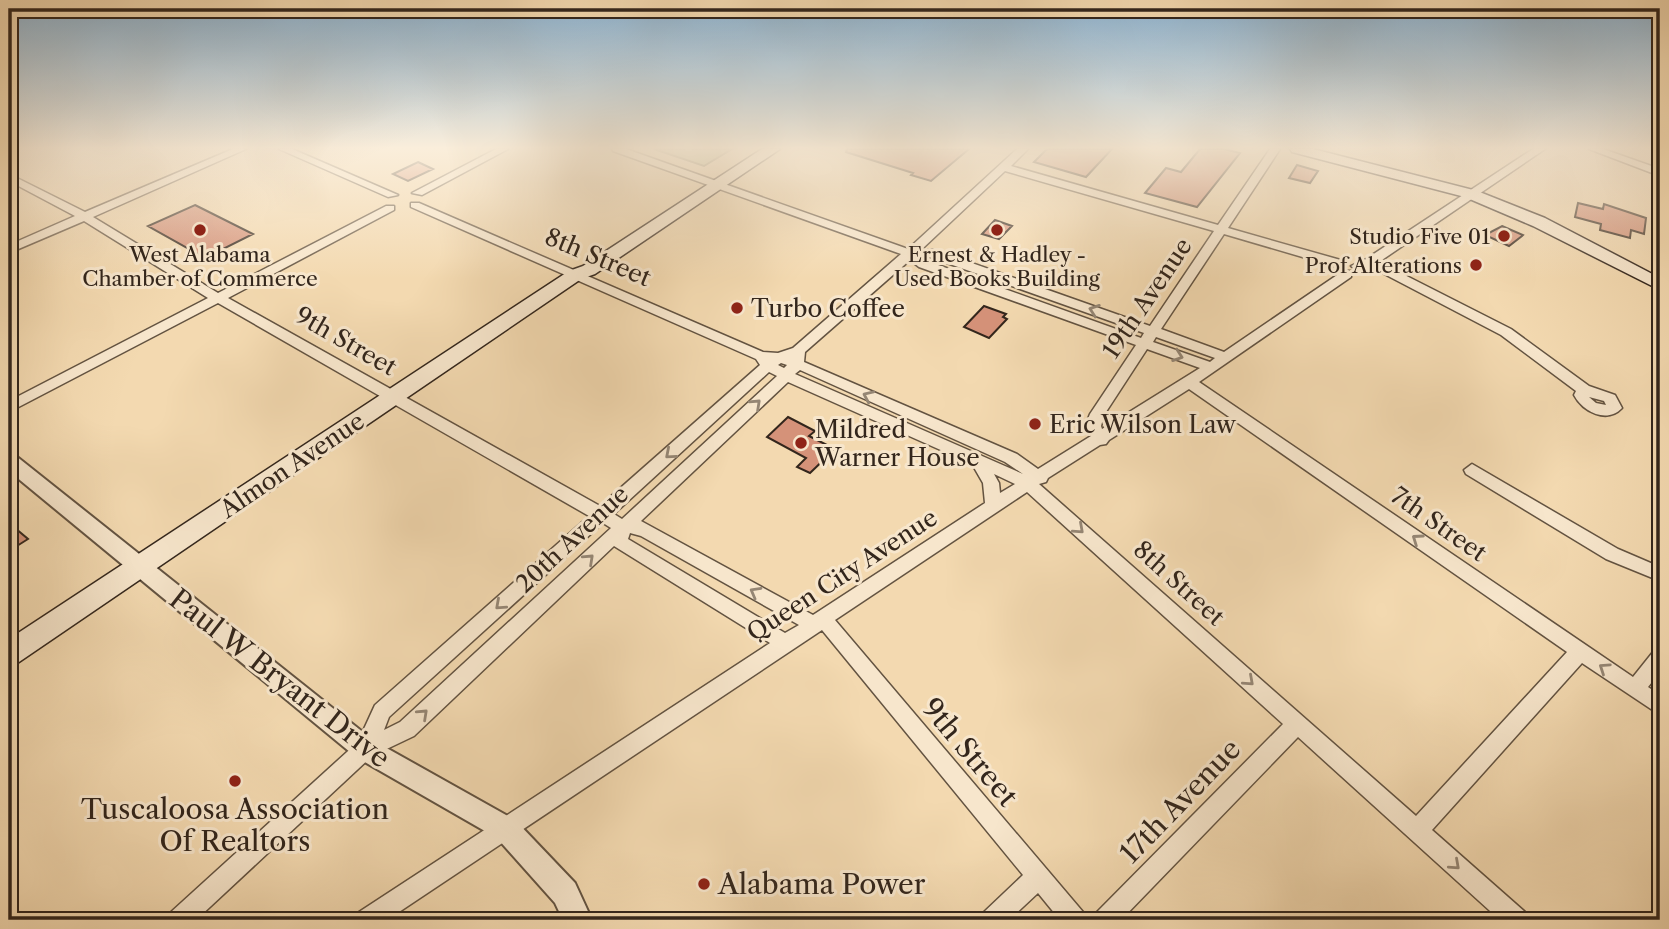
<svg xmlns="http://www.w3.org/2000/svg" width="1669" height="929" viewBox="0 0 1669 929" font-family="'Libre Caslon Text',serif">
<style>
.green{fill:#bbbf8b;stroke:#777254;stroke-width:2}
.building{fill:#d59279;stroke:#33261c;stroke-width:2}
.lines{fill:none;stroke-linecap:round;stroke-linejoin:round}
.minor-casing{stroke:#635341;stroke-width:3}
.tertiary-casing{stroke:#635341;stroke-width:4}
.secondary-casing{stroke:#33261c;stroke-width:3}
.minor{fill:#f7e6cc;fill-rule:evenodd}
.tertiary{fill:#f7e6cc;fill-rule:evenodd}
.secondary{fill:#f7e6cc;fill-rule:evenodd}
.oneway{stroke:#958674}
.poi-dot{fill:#8f2418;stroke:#f7e6cc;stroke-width:2.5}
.labels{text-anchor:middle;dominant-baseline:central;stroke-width:6;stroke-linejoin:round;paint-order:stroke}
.far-poi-label{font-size:21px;fill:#33261c;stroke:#f7e6cc;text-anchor:end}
.street-label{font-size:24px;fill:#33261c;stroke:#f7e6cc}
.poi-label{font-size:24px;fill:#33261c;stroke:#f7e6cc;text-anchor:start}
.near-street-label{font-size:28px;fill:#33261c;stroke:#f7e6cc}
.near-poi-label{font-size:28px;fill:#33261c;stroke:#f7e6cc}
</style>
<rect width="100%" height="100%" fill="#f3d9b0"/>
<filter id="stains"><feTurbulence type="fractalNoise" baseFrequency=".00286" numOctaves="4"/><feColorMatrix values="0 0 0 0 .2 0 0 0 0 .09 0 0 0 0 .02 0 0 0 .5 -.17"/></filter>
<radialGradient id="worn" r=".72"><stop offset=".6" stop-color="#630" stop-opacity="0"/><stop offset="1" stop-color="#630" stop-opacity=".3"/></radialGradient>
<path class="green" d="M654,149H732L704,166Z"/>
<path class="building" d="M847,149H969L931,181L911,175L913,173L846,152Z
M1047,149H1112L1086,177L1034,162Z
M1200,149H1224L1240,153L1197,207L1145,193L1166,168L1181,172Z
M418,162L433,169L408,181L393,174Z
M1297,165L1318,171L1310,183L1289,178Z
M1578,203L1603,209L1604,204L1646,218L1644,234L1631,230L1630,238L1600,230L1601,224L1575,217Z
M195,205L253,234L205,258L148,226Z
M995,220L1012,226L999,239L982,234Z
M1502,226L1523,235L1522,236L1509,246L1485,235Z
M984,306L1006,314L1003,317L1007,319L989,338L964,327Z
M788,417L815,431L809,436L835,449L810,473L797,467L806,458L767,437Z
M9,523L28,539L9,551Z"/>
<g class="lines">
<g class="minor-casing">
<path id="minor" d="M233,149H246L93,217L218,293L386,206H394V210L228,298L600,506L760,365L756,359L411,207V203H419L763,352L778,353L793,348L901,254L613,151L612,149H626L908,249L1017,149H1028L1011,166L1218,225L1270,149H1280L1228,228L1344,261L1346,264L1340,268L1224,234L1161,329L1224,352L1343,271H1351V277L1199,382L1633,677L1653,652L1660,650V672L1648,687L1660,695V715L1582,663L1432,830L1525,912L1529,920H1500L1298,737L1121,920H1093L1097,912L1283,724L1027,492L835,620L1083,912L1087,920H1060L1038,893L1009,920H980L984,912L1023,875L822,630L387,920H355L359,912L770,643L614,546L414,736L372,756L196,920H167L171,912L358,742L375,705L589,516L218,303L9,412V401L208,298L84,221L9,253V245L75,216L9,181V174L85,212ZM1005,171L1214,231L1150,326L935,250L922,249ZM921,257H930L1144,333L1141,338L927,261ZM910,260L919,267L1136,345L1090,414L1085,426L1091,436L1038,469L1017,454L804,362L805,352ZM1156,337L1215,358L1210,362L1153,342ZM1147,349L1200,368L1102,429L1101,426L1104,415ZM781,363L787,365L784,368L778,365ZM800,370L1005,462L1023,474L795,374ZM769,372L777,376L622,519L614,514ZM788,382L972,464L983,483L985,503L813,615L641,521ZM1189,389L1567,652L1416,816L1039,484L1046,482L1048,478L1100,445L1106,444L1109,440ZM994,474L1015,484L1000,493L999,483ZM603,523L611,528L400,722L384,730L389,717ZM630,533L641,536L799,625L785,633L633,542L628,539Z
M279,149H292L398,195L388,197Z
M496,149H508L422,195L412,193Z
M1533,149H1545L1379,262L1511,329L1589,386L1615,395L1622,408C1607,424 1583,412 1574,395L1576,391L1501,335L1369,266L1357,270L1351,266L1366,259ZM1589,397L1604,401L1606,405L1596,403Z
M1589,149H1603L1660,169V176Z
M1472,464L1618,549L1660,567V581L1606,559L1466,474L1464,470Z"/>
</g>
<g class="tertiary-casing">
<path id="tertiary" d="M9,454L16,456L374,741L515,820L575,883L592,920H563L555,903L497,838L356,757L9,471Z"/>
</g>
<g class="secondary-casing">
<path id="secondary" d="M762,149H780L595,274L581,279L19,662L9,666V639L569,271L583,266Z
M1290,149H1313L1477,191L1545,218L1660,278V290L1533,226L1465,197L1292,152Z"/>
</g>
<use href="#minor" class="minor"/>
<use href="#tertiary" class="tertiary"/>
<use href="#secondary" class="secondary"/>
</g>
<defs><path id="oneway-chevron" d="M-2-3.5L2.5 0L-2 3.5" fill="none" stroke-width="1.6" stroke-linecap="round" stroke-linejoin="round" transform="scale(1.75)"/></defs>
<g class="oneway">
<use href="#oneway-chevron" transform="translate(1094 310) rotate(-161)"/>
<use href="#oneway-chevron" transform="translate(1178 356) rotate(19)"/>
<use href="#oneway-chevron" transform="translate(868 396) rotate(-156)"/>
<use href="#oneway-chevron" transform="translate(756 404) rotate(-43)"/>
<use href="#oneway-chevron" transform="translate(670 454) rotate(139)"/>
<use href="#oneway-chevron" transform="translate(1079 529) rotate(42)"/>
<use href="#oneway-chevron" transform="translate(1417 539) rotate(-145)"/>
<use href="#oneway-chevron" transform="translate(589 559) rotate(-43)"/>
<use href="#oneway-chevron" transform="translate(755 592) rotate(-151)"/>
<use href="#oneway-chevron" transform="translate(500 605) rotate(138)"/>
<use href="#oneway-chevron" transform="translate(1604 668) rotate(-146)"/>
<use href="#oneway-chevron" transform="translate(1249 681) rotate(42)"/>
<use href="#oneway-chevron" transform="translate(423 714) rotate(-43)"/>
<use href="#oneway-chevron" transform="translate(1455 865) rotate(42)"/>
</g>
<linearGradient id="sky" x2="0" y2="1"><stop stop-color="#8cb5d5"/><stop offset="0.53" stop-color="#faeedb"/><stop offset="1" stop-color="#faeedb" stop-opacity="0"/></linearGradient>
<rect width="1669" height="279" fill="url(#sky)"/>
<g class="poi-dot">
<circle cx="200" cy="230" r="7"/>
<circle cx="997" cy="230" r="7"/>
<circle cx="1504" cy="236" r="7"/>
<circle cx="1476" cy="265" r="7"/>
<circle cx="737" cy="308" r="7"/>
<circle cx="1035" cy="424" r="7"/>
<circle cx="801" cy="443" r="7"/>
<circle cx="235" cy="781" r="7"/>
<circle cx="704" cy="884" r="7"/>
</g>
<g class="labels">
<g class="far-poi-label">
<text x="1490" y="236">Studio Five 01</text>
<text x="200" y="254" text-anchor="middle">West Alabama<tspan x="200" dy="24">Chamber of Commerce</tspan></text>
<text x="997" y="254" text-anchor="middle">Ernest &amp; Hadley -<tspan x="997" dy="24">Used Books Building</tspan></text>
<text x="1462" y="265">Prof Alterations</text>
</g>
<g class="street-label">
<text transform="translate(598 257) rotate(23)">8th Street</text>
<text transform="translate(1147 298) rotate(-56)">19th Avenue</text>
<text transform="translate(346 341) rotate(30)">9th Street</text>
<text transform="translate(292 465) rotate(-34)">Almon Avenue</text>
<text transform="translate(1439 524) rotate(35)">7th Street</text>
<text transform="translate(572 539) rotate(-43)">20th Avenue</text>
<text transform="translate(842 575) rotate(-33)">Queen City Avenue</text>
<text transform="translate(1179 583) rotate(42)">8th Street</text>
</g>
<g class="poi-label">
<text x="751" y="308">Turbo Coffee</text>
<text x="1049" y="424">Eric Wilson Law</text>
<text x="815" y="429">Mildred<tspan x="815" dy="28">Warner House</tspan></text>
</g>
<g class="near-street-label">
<text transform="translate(280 678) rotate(38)">Paul W Bryant Drive</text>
<text transform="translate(970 752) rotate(50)">9th Street</text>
<text transform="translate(1180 801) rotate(-46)">17th Avenue</text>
</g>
<g class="near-poi-label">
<text x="235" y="809">Tuscaloosa Association<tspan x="235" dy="32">Of Realtors</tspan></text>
<text x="718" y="884" text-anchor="start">Alabama Power</text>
</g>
</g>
<rect width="1669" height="929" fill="none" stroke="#f3d9b0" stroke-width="35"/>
<rect x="10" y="10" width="1648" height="908" fill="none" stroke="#33261c" stroke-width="3.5"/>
<rect x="18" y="18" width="1634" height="894" fill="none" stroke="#33261c" stroke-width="2"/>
<rect width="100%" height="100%" filter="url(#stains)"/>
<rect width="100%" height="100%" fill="url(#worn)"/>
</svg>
